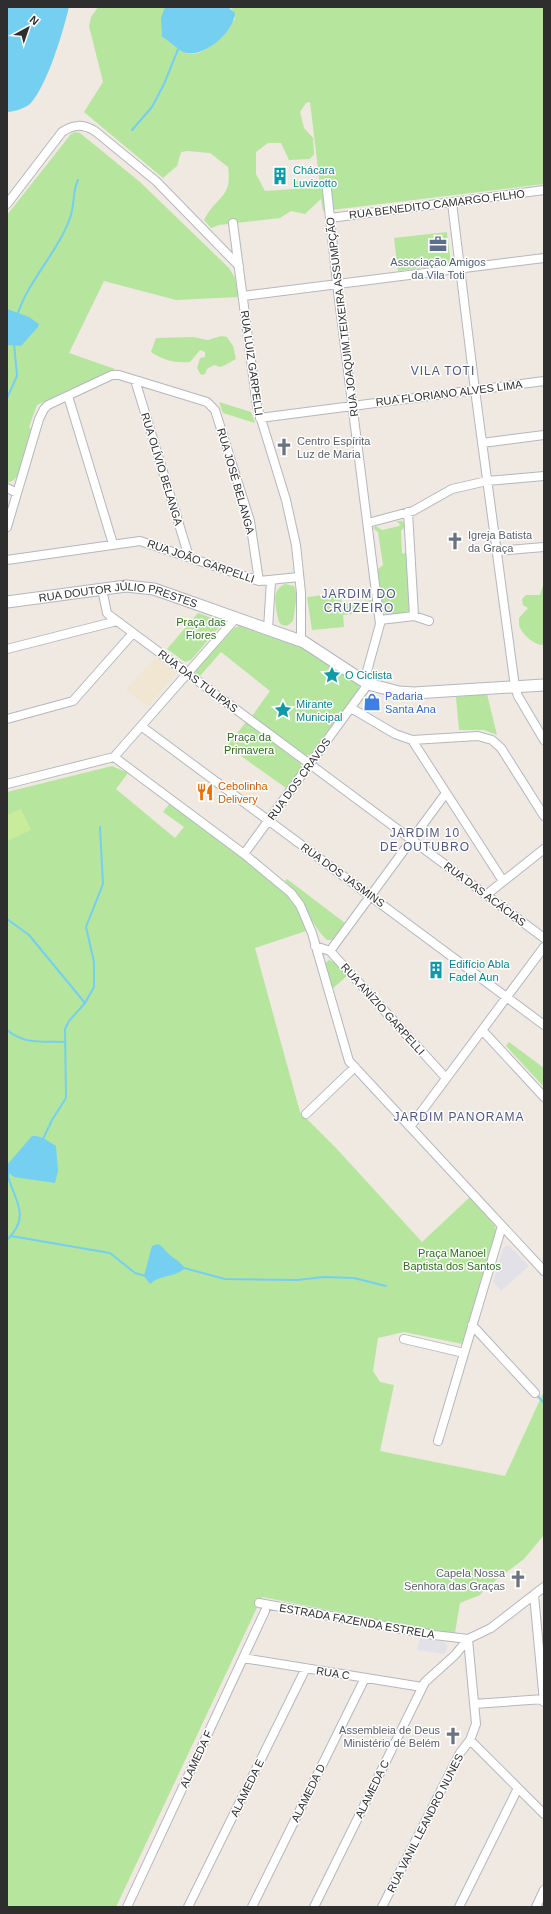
<svg xmlns="http://www.w3.org/2000/svg" width="551" height="1914" viewBox="0 0 551 1914" font-family="Helvetica,sans-serif">
<style>
.industrial{fill:#e3e1e8}
.education{fill:#f0e6d1}
.green{fill:#b6e59e;fill-rule:evenodd}
.pitch{fill:#c9ec9a}
.water{fill:#75cff0}
.lines{fill:none;stroke-linecap:round;stroke-linejoin:round}
.stream{stroke:#75cff0;stroke-width:2}
.street-casing{stroke:#b4b7c1;stroke-width:10}
.secondary-casing{stroke:#b4b7c1;stroke-width:13}
.street{stroke:#fff;stroke-width:8}
.secondary{stroke:#fff;stroke-width:11}
.labels{text-anchor:middle;dominant-baseline:central;stroke-width:3;stroke-linejoin:round;paint-order:stroke}
.culture-label{font-size:11px;fill:#0d838f;stroke:#fff;text-anchor:start}
.street-label{font-size:11px;fill:#2e2e2e;stroke:#fff}
.service-label{font-size:11px;fill:#4e5e75;stroke:#fff}
.worship-label{font-size:11px;fill:#5b616d;stroke:#fff;text-anchor:start}
.park-label{font-size:11px;fill:#2c6e1b;stroke:#fff}
.shop-label{font-size:11px;fill:#366cbe;stroke:#fff;text-anchor:start}
.food-label{font-size:11px;fill:#c56008;stroke:#fff;text-anchor:start}
.neighbourhood-label{font-size:12px;letter-spacing:1px;fill:#4d5680;stroke:#fff}
</style>
<rect width="100%" height="100%" fill="#efe9e1"/>
<path class="industrial" d="M506,1246H510L529,1266L501,1291L493,1282L503,1249Z
M420,1638L443,1642L447,1645V1649L444,1654L417,1650Z"/>
<path class="education" d="M156,657L176,673L148,707L126,690Z"/>
<path class="green" d="M98,7H165L162,37C170,41 175,48 183,52C203,62 225,32 235,19L232,9L228,7H544V184L323,211L321,199L305,214L291,211L280,218L219,225L211,228L204,220C216,196 233,198 228,167L210,153L188,151L181,152L177,166L163,178L84,112L103,82L89,26L91,17ZM310,102L320,185L315,180L294,181V189L265,191L256,174V152L268,143H281L289,160L310,159L314,154L313,138L304,128L300,112L306,103Z
M75,132L80,133L140,182L229,268L235,278L238,297L176,300L104,281L69,353L115,369L37,405L29,427L31,429L18,475L14,480L7,483V215L71,134Z
M447,232L451,264L398,271L394,238Z
M221,336L227,337L233,346L236,359L221,367L214,365L207,369L205,374L201,375L197,368L200,358L205,357V352L200,350L190,362C174,363 165,361 151,352L156,338L193,337L208,340Z
M219,402L251,412L255,423L223,413Z
M396,521H402L406,525L401,531L402,553L404,554L407,550L410,612L388,616L382,611L377,570L383,565L378,532L373,528L376,526L382,530L399,526L400,524Z
M544,582V645C536,646 524,636 520,628C519,626 519,621 519,618L528,608L523,605L522,599L526,595H540Z
M285,584L294,586L297,595L293,621L287,626L282,625L279,622C276,609 270,590 285,584Z
M340,593L342,604L372,600L373,611L343,615L344,627L312,630L307,597Z
M198,613L220,621L222,624L191,660L185,662L167,649Z
M239,626L302,648L303,646L359,685V689L310,755H304L252,716L270,691L221,652L199,677L196,675L195,670L215,647L216,648L234,628Z
M487,694L497,735L484,730H459L456,697Z
M246,722L301,764V768L286,788L227,746Z
M112,766L128,773L116,789L175,838L184,827L163,812L170,803L282,888L296,905L306,931L255,948L300,1112L336,1148L422,1242L470,1197L495,1226L496,1232L462,1344L404,1332L378,1338L373,1371L380,1382L394,1385L380,1451L505,1476L544,1391V1535L524,1559L487,1587L480,1595L460,1603L455,1633L436,1631L262,1597L116,1907H7V792Z
M287,879L345,923L332,940H327C309,923 304,898 285,881Z
M329,960L334,962L347,976L331,990L324,964Z
M509,1042L544,1068V1087L506,1046Z"/>
<path class="pitch" d="M21,809L31,830L7,841V815Z"/>
<path class="water" d="M7,7H69C63,32 47,86 30,104C25,108 14,112 7,112Z
M165,7H228L235,13C234,32 205,57 186,53C178,51 170,41 162,37L161,18Z
M7,309L29,317L39,324L38,327L21,346L7,345Z
M32,1136C41,1135 48,1141 56,1146L58,1171L55,1183L14,1177L7,1171V1165Z
M158,1244C164,1247 165,1251 170,1255C175,1259 180,1262 185,1268C176,1278 160,1274 150,1284L144,1276L152,1246Z"/>
<g class="lines">
<path class="stream" d="M132,130L152,107L164,84L179,47
M18,313C29,280 59,250 70,218C75,205 72,192 78,180
M7,398L17,376L14,343
M7,919L29,935L85,1003
M7,1030C25,1045 42,1041 65,1042
M43,1139L52,1120L66,1098L65,1029L69,1021L85,1003L94,987V962L86,927L103,884L100,827
M11,1236L110,1253L135,1273L146,1276
M7,1240C30,1217 17,1204 8,1177L9,1171
M184,1268L225,1279L297,1280L324,1277L354,1278L386,1286
M536,1394L544,1403"/>
<g class="street-casing">
<path id="street" d="M327,190L337,284L380,624L364,682
M452,203L475,390L515,687L518,696L544,740
M7,204L62,132C74,124 83,124 95,131L156,181L239,266
M330,218L544,190
M233,223L257,406L286,500L296,545L301,593V641
M243,296L544,258
M135,380L189,557
M68,396L113,544
M260,418L544,381
M482,443L544,435
M7,488L17,493
M368,523L413,511L452,489L487,481L544,476
M7,527L39,419L44,409L48,405L112,375H119L207,402L215,410L250,521L259,581
M497,551L544,547
M7,560L140,541L259,581L299,577
M102,589L107,613L109,615L544,938
M414,616L429,621
M380,620L414,616L408,512
M268,629L271,581
M7,649L117,621
M351,708L395,734L412,740L478,736L492,740L501,748L544,816
M7,719L73,701L133,633
M141,726L544,1025
M412,740L503,881
M114,757L244,854L291,893L300,905L312,933L349,1061L544,1271
M114,757L236,618
M7,784L114,757
M244,854L368,684
M486,895L544,849
M315,946L330,951L446,1078
M330,951L446,793
M482,1030L544,1097
M306,1114L355,1067
M410,1127L544,947
M472,1325L535,1393
M404,1339L464,1353
M438,1441L502,1226
M534,1595L544,1702
M259,1603L434,1635L468,1639L491,1628L544,1587
M243,1658L422,1687
M474,1704L544,1699
M470,1740L544,1814
M127,1907L265,1611
M188,1907L306,1668
M252,1907L365,1678
M314,1907L425,1682L455,1655L468,1639
M382,1907L460,1753L470,1740L476,1724L468,1639
M459,1907L518,1788
M536,1907L544,1890"/>
</g>
<g class="secondary-casing">
<g id="secondary">
<path id="s1" d="M7,602L126,586L154,589L304,642L368,684L399,692L414,693L544,685"/>
</g>
</g>
<use href="#street" class="street"/>
<use href="#secondary" class="secondary"/>
</g>
<defs>
<g id="building-bare" transform="scale(1.38)"><path d="M-4-6H4V6H1V3H-1V6H-4ZM-2.5-4.3h1.7v1.8h-1.7ZM.8-4.3h1.7v1.8H.8ZM-2.5-1h1.7V.8h-1.7ZM.8-1h1.7V.8H.8Z" fill="#0f9aa8" stroke="#fff" stroke-width="2.5" paint-order="stroke"/></g>
<g id="office-bare" transform="scale(1.38)"><path d="M-6-3h4V-5.5h4V-3h4V5H-6ZM-1-4.5V-3h2v-1.5ZM-6 0V1H6V0Z" fill="#5c6f8a" stroke="#fff" stroke-width="2.5" paint-order="stroke"/></g>
<g id="church-bare" transform="scale(1.38)"><path d="M-1.2-6h2.4v3.5h3.3v2.4h-3.3V6h-2.4V-.1h-3.3v-2.4h3.3Z" fill="#6b7280" stroke="#fff" stroke-width="2.5" paint-order="stroke"/></g>
<g id="sight-bare" transform="scale(1.38)"><path d="M0-6L1.8-2.2L6-1.7L2.9 1.2L3.7 5.4L0 3.3L-3.7 5.4L-2.9 1.2L-6-1.7L-1.8-2.2Z" fill="#0f9aa8" stroke="#fff" stroke-width="2.5" paint-order="stroke"/></g>
<g id="shop-bare" transform="scale(1.38)"><path d="M-5-2.5h2.3a2.7 3.5 0 0 1 5.4 0H5L5.5 6h-11ZM-1.5-2.5h3a1.5 2.3 0 0 0-3 0Z" fill="#3f7fe0" stroke="#fff" stroke-width="2.5" paint-order="stroke"/></g>
<g id="restaurant-bare" transform="scale(1.38)"><path d="M-5-6h1v4h1v-4h1v4h1v-4h1v5L-1.5 .5V6h-2V.5L-5-1ZM5-6V6H3V1.5H1.5Q1.5-4 5-6Z" fill="#e8710a" stroke="#fff" stroke-width="2.5" paint-order="stroke"/></g>
</defs>
<g fill-rule="evenodd">
<use href="#building-bare" x="280" y="176"/>
<use href="#office-bare" x="438" y="244"/>
<use href="#church-bare" x="284" y="447"/>
<use href="#church-bare" x="455" y="541"/>
<use href="#sight-bare" x="332" y="675"/>
<use href="#shop-bare" x="372" y="702"/>
<use href="#sight-bare" x="283" y="710"/>
<use href="#restaurant-bare" x="205" y="792"/>
<use href="#building-bare" x="436" y="970"/>
<use href="#church-bare" x="518" y="1579"/>
<use href="#church-bare" x="453" y="1736"/>
</g>
<g class="labels">
<g class="culture-label">
<text x="293" y="170">Chácara<tspan x="293" dy="13">Luvizotto</tspan></text>
<text x="345" y="675">O Ciclista</text>
<text x="296" y="704">Mirante<tspan x="296" dy="13">Municipal</tspan></text>
<text x="449" y="964">Edifício Abla<tspan x="449" dy="13">Fadel Aun</tspan></text>
</g>
<g class="street-label">
<text transform="translate(437 204) rotate(-7)">RUA BENEDITO CAMARGO FILHO</text>
<text transform="translate(342 317) rotate(-97)">RUA JOAQUIM TEIXEIRA ASSUMPÇÃO</text>
<text transform="translate(252 363) rotate(82)">RUA LUIZ GARPELLI</text>
<text transform="translate(449 393) rotate(-7)">RUA FLORIANO ALVES LIMA</text>
<text transform="translate(162 469) rotate(73)">RUA OLÍVIO BELANGA</text>
<text transform="translate(236 481) rotate(74)">RUA JOSÉ BELANGA</text>
<text transform="translate(201 561) rotate(19)">RUA JOÃO GARPELLI</text>
<text stroke="none"><textPath href="#s1" startOffset="113">RUA DOUTOR JÚLIO PRESTES</textPath></text>
<text transform="translate(198 681) rotate(37)">RUA DAS TULIPAS</text>
<text transform="translate(299 779) rotate(-54)">RUA DOS CRAVOS</text>
<text transform="translate(343 875) rotate(36)">RUA DOS JASMINS</text>
<text transform="translate(485 894) rotate(37)">RUA DAS ACÁCIAS</text>
<text transform="translate(383 1009) rotate(48)">RUA ANÍZIO GARPELLI</text>
<text transform="translate(357 1621) rotate(10)">ESTRADA FAZENDA ESTRELA</text>
<text transform="translate(333 1673) rotate(9)">RUA C</text>
<text transform="translate(196 1759) rotate(-65)">ALAMEDA F</text>
<text transform="translate(247 1788) rotate(-64)">ALAMEDA E</text>
<text transform="translate(372 1789) rotate(-64)">ALAMEDA C</text>
<text transform="translate(308 1793) rotate(-64)">ALAMEDA D</text>
<text transform="translate(425 1823) rotate(-63)">RUA VANIL LEANDRO NUNES</text>
</g>
<g class="service-label">
<text x="438" y="262">Associação Amigos<tspan x="438" dy="13">da Vila Toti</tspan></text>
</g>
<g class="worship-label">
<text x="297" y="441">Centro Espírita<tspan x="297" dy="13">Luz de Maria</tspan></text>
<text x="468" y="535">Igreja Batista<tspan x="468" dy="13">da Graça</tspan></text>
<text x="505" y="1573" text-anchor="end">Capela Nossa<tspan x="505" dy="13">Senhora das Graças</tspan></text>
<text x="440" y="1730" text-anchor="end">Assembleia de Deus<tspan x="440" dy="13">Ministério de Belém</tspan></text>
</g>
<g class="park-label">
<text x="201" y="622">Praça das<tspan x="201" dy="13">Flores</tspan></text>
<text x="249" y="737">Praça da<tspan x="249" dy="13">Primavera</tspan></text>
<text x="452" y="1253">Praça Manoel<tspan x="452" dy="13">Baptista dos Santos</tspan></text>
</g>
<g class="shop-label">
<text x="385" y="696">Padaria<tspan x="385" dy="13">Santa Ana</tspan></text>
</g>
<g class="food-label">
<text x="218" y="786">Cebolinha<tspan x="218" dy="13">Delivery</tspan></text>
</g>
<g class="neighbourhood-label">
<text x="443" y="371">VILA TOTI</text>
<text x="359" y="594">JARDIM DO<tspan x="359" dy="14">CRUZEIRO</tspan></text>
<text x="425" y="833">JARDIM 10<tspan x="425" dy="14">DE OUTUBRO</tspan></text>
<text x="459" y="1117">JARDIM PANORAMA</text>
</g>
</g>
<rect width="551" height="1914" fill="none" stroke="#2e2e2e" stroke-width="16"/>
<g transform="translate(28 28) rotate(40)" stroke="#ffffff" stroke-width="3" paint-order="stroke">
<path d="M0-3L7 15L0 10L-7 15Z" fill="#2e2e2e"/>
<text y="-6" font-size="11" font-weight="bold" text-anchor="middle" fill="#2e2e2e">N</text>
</g>
</svg>
